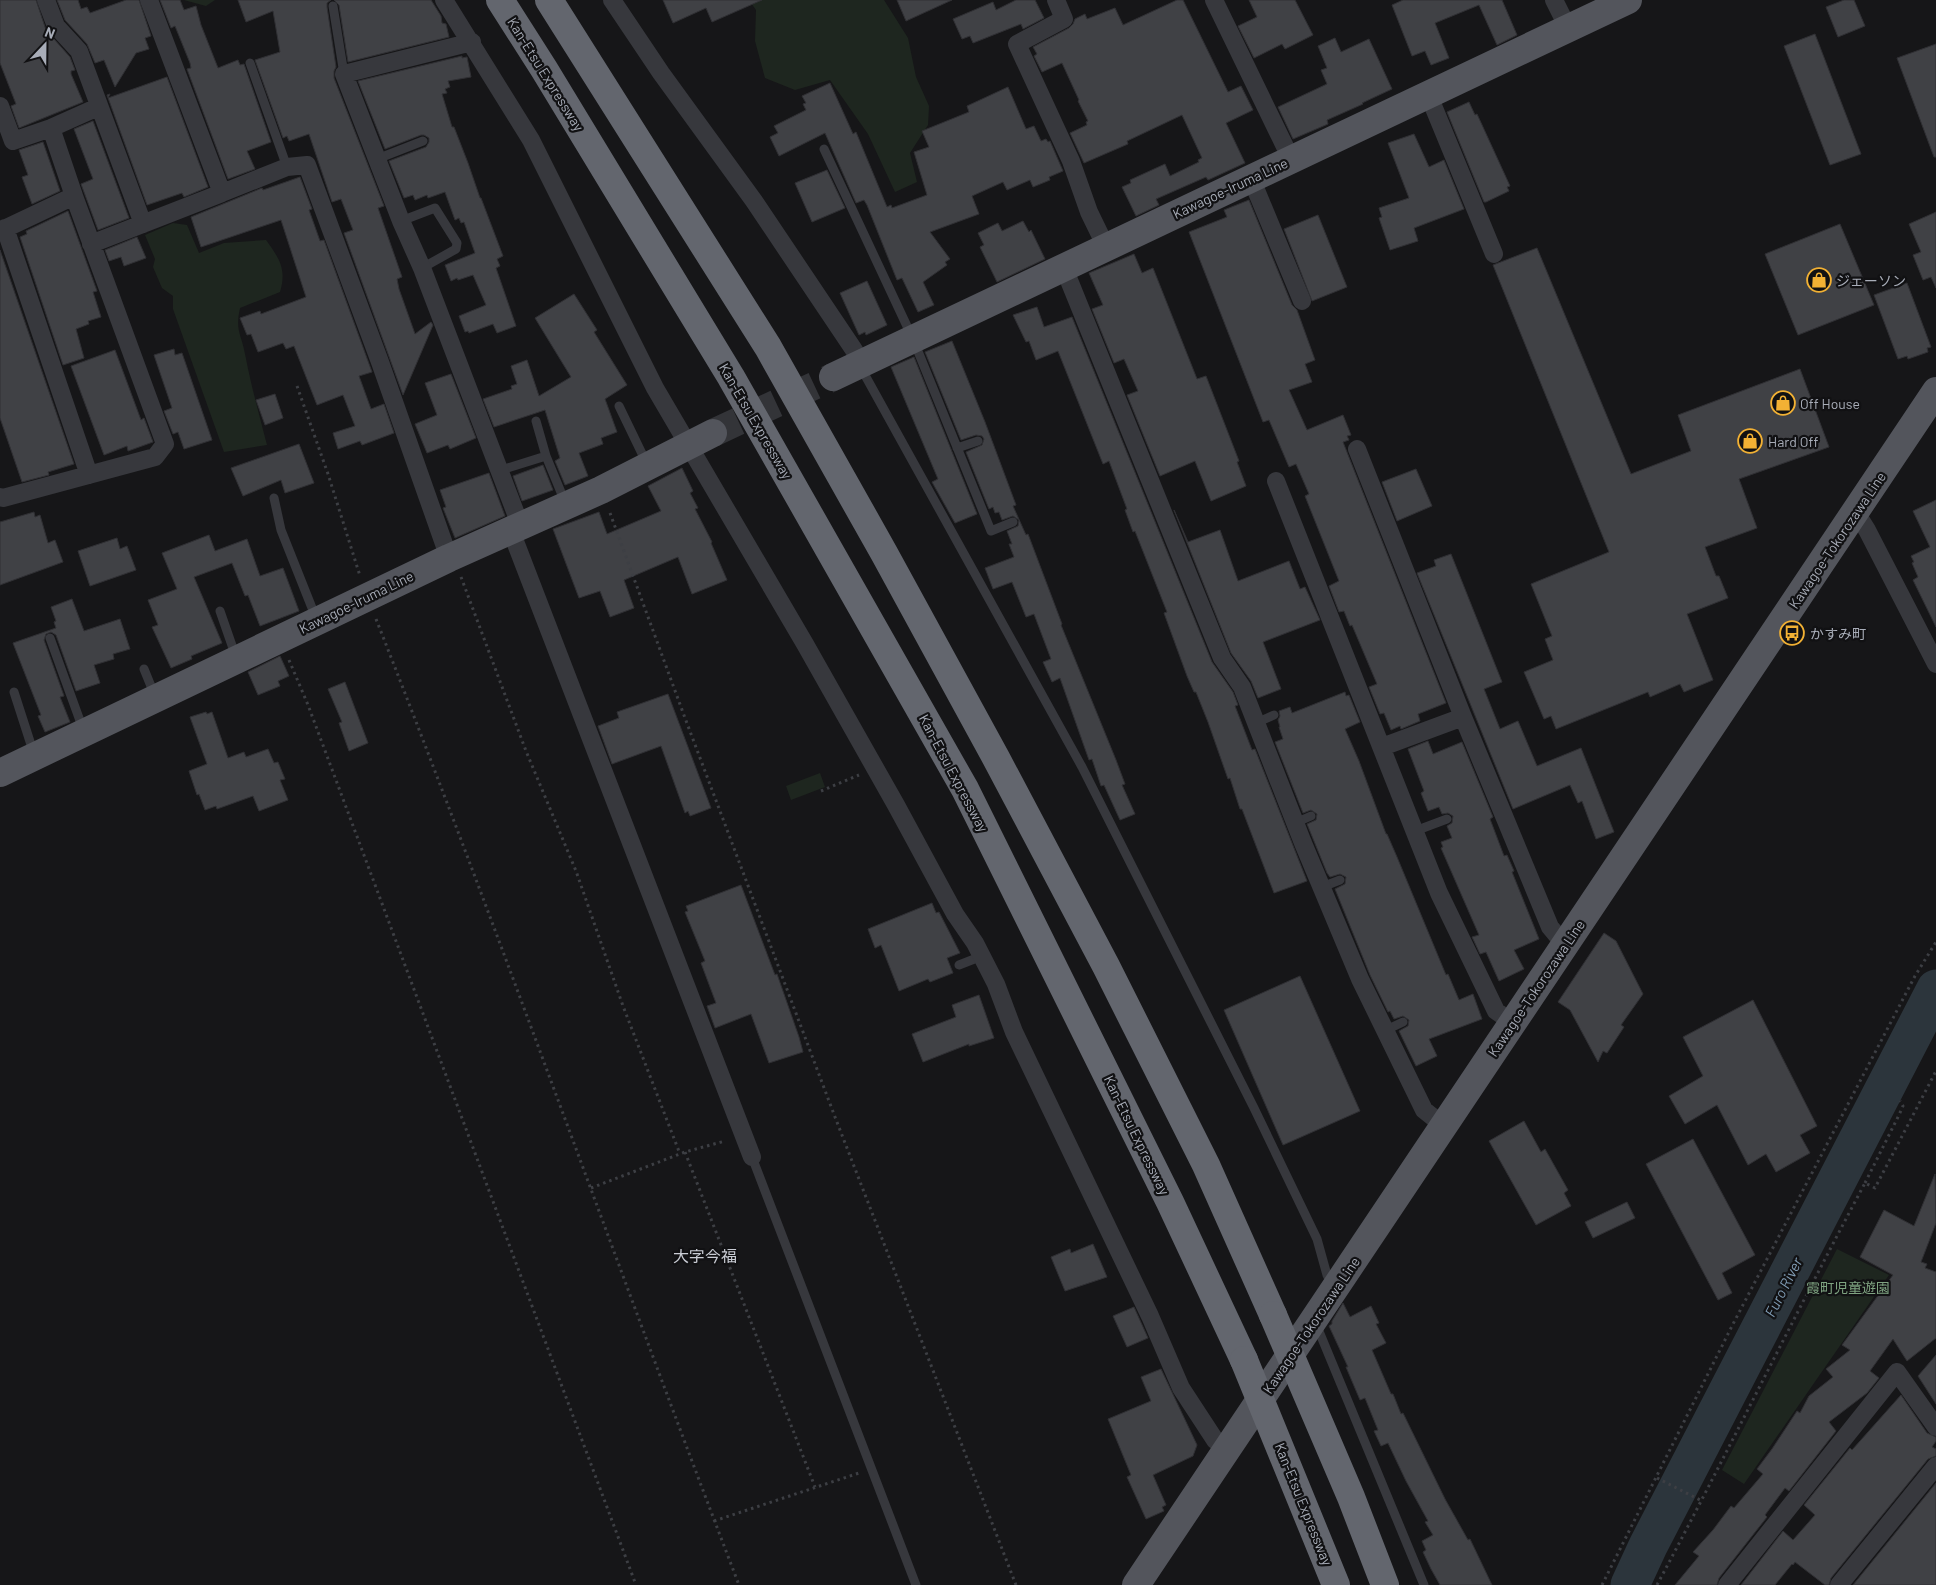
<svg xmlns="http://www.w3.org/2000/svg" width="1936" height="1585" viewBox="0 0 1936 1585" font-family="Barlow,'Noto Sans JP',sans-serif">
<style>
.green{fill:#1e261f}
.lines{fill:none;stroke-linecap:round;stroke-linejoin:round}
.river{stroke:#2c353c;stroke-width:39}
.building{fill:#404145;stroke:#303034}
.primary-tunnel{stroke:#333438;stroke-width:28;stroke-dasharray:28 14;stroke-linecap:butt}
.path{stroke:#3d3f44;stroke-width:3;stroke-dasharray:2.5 4;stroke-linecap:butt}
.lane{stroke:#37383d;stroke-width:9}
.street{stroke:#37383d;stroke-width:18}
.primary{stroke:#53555c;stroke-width:28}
.highway{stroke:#63666e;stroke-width:28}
.highway-bridge{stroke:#63666e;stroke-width:28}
.labels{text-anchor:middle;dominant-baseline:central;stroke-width:4.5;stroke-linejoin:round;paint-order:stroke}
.street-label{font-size:14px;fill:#a8adb8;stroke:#111113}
.poi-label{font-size:14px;fill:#a8adb8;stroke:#111113;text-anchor:start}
.park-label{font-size:14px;fill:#7fa381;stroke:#111113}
.water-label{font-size:15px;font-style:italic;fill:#7f9bb3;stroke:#111113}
.quarter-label{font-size:16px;fill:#c9ccd4;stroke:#111113}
</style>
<rect width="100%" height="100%" fill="#161618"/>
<path class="green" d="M184,0H215L206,6Z
M749,0H884L908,38L916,77L929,106L928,125L910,153L917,182L895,192L868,134L830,80L795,90L765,78L755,41L756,10Z
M173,223L187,225L199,253L224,243L266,240C279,258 287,269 280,292L240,308C235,331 241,333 245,354C251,385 259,414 267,445L224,452L173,309V296L162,288L153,267L155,259L145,235Z
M820,773L825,787L791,800L786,786Z
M1837,1249L1889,1275L1744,1484L1722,1470Z"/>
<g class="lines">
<path class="river" d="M1630,1585L1648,1546L1936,989"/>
</g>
<path class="building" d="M0,0H36L46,30L70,57L75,70L71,71V74L83,102L19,128L11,106L16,104L0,63Z
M57,0H78L81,9L87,7L90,13L126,0H139L151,36L145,38L149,49L136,53L115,87L104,60L95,63L87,44L65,20Z
M160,0H180L184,10L196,6L201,25L218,68L238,60L240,65L244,64L271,142L247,151L255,169L228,179L187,69L191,68L190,63L175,26L171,28Z
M238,0H331L327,3V7L336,67L334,71V78L384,206L378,208L402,277L397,279L399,289L415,334L431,322L433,325L403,395L344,233L353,230L341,199L332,202L309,134L289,141L287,136L283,138L255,60L280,52L273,11L246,22Z
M334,0H431L441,16L442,23L446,24L449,37L348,62L339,5Z
M663,0H762L712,22L706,8L673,23Z
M897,0H952L906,21Z
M1016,0H1035L1044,18L1023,29L1021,24L973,43L970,36L962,39L953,19L993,2L996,10Z
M1177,0H1183L1228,92L1241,86L1253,110L1226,123L1245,163L1208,180L1206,177L1156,199L1159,205L1136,216L1122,187L1131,183L1130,180L1165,164L1170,176L1199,162L1198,160L1202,158L1182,115L1127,141L1128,144L1084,163L1070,133L1087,125L1086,122L1088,121L1078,101L1079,100L1062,63L1042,72L1034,56L1037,54L1033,47L1069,28L1073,24L1075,19L1085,14L1087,19L1115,8L1123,25Z
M1249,0H1295L1313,35L1285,49L1282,44L1254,58L1238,26L1257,17Z
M1403,0H1502L1517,35L1497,45L1479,5L1435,23L1449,58L1431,65L1425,51L1412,56L1392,5Z
M1844,0H1854L1865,26L1838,37L1826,7Z
M1815,34L1861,154L1830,165L1784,46Z
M1335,38L1341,52L1369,39L1392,89L1362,103L1363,104L1327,120L1328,124L1293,139L1278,107L1327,84L1321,70L1327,68L1318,46Z
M1936,44V157H1934L1897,58Z
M462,56V58L467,57L471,77L448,81L450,87L445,89L447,93L442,94L452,127H454L468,163L480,198H481L503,256L497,259L500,266L496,268L516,326L497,333L493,324L469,333L468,331L465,332L459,316L486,305L473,275L458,280L457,278L451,281L445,265L475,253L464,222L461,223L459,218L455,220L445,192L428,198L427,195L415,200L413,195L404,198L389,161L426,147L429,142V138L424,135H421L385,149L358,81Z
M167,77L208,187L184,197L182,193L147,205L107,95L110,94L108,98Z
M830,83L853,134L856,132L887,207L891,205L892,208L927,195L914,152L929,147L922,131L969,112L967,106L1008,87L1026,129L1034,126L1041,141L1046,139L1048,142L1050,141L1063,171L1049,177L1050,180L1033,187L1030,180L1007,190L1003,182L972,196L979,214L930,232L950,259L945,262L947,265L923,282L934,305L918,312L902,278L897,280L867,205L864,200L856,203L825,133L779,156L770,137L778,133L774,126L806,110L803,104L806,103L802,96Z
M1469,102L1475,115L1477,114L1510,186L1507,187L1509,191L1486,202H1484L1447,112Z
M93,121L129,218L98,230L81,184L93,179L74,129Z
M1414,134L1429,167L1444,160L1464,209L1414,228L1418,241L1390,250L1379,218L1382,217L1379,208L1409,198L1388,143Z
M43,142L60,191L32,204L22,177L28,175L19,150Z
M827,170L845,208L812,222L795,183Z
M300,177L312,209L309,210L320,241L324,240L372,372L359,376L371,409L384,404L394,433L362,445L360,441L338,449L333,433L355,426L343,395L317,405L294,346L286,349L283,343L258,352L251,334L247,335L240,318L260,311L261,314L306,297L281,220L201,247L191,217L262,188L263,190Z
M1249,200L1292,305L1297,310L1315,360L1305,364L1312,382L1289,390L1307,430L1343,415L1351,435L1347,436L1349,440L1343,442L1446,703L1418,714L1420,721L1401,729L1400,726L1391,730L1384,713L1380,714L1369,687L1377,684L1352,625L1350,626L1344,611L1339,612L1329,586L1339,581L1305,496L1309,494L1296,464L1289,467L1269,420L1263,422L1189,232L1227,217L1224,210Z
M68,211L97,291L93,292L101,317L88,321L89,324L76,329L84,358L63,365L20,237L27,234L26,231Z
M1936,212V288L1931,277L1923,280L1913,255L1921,252L1909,224Z
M1318,215L1347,287L1312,301L1284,229Z
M1023,221L1029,232L1031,230L1045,259L997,282L980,247L984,245L978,233L998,223L1002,231Z
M1840,224L1874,305L1798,335L1765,254Z
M137,237L146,258L124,266L121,257L109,261L105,250Z
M1537,248L1631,474L1691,451L1678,415L1800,369L1829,447L1739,479L1757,528L1705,547L1716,576H1719L1728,598L1687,614L1713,680L1684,692L1680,684L1650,697L1648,692L1556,729L1551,716L1544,719L1524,672L1553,660L1545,639L1552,636L1531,584L1609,552L1493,265Z
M0,250L74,464L48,472L49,475L22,482L0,418Z
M1134,254L1142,273L1153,268L1197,379L1206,376L1239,461L1237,462L1246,486L1211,501L1195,461L1160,476L1127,395L1138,391L1124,359L1114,363L1092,309L1103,305L1089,273Z
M867,281L887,325L866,335L865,332L859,335L840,293Z
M1907,283L1931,347L1927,348L1928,352L1908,359L1907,356L1898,359L1874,295Z
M574,294L597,330L594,332L627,385L605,399L617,432L601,438L603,444L579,453L588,476L565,485L555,461L560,458L545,410L494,427L483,399L512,389L511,386L517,384L511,366L527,360L539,396L571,377L535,318Z
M1037,307L1044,327L1072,317L1212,662L1233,692L1238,705L1235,706L1252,750L1255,749L1307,881L1274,893L1242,809H1240L1230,778L1228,779L1208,722L1196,692H1194L1187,676L1164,613L1167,612L1135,531L1133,532L1125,510L1127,509L1109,461L1103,464L1058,351L1036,360L1029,341L1026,342L1013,315Z
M952,341L985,422L1016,505L1013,506L1026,535L1028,534L1062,624L1061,625L1116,760L1125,784L1122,785L1135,814L1120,820L1104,785L1101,786L1092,759L1089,760L1060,678L1052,682L1043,662L1051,659L1034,614L1026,617L1012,582L993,589L985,568L1014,557L1009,544H1012L1007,531L1018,526L1019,520L1013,516L1002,520L999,512L995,513L993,507L989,509L966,452L982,445L984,439L982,436L976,435L961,440L925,352Z
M174,349L175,355L182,353L212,440L184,449L178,432L173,434L164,411L172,408L154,355Z
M115,350L141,420L144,418L153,442L128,451L127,446L104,455L71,366Z
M914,357L977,514L955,523L932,482L938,479L891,367Z
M451,374L476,438L450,449L448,445L427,453L415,424L437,415L425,383Z
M275,394L283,418L265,425L256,400Z
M299,444L314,483L285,493L281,480L243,496L231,468Z
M543,465L553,490L522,501L513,476Z
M682,468L693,491L690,493L698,508L695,509L712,542L711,543L727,580L692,594L678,557L624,580L634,608L610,617L600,591L579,598L553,529L599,512L607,534L661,511L648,486Z
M1416,469L1432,506L1397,521L1382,482Z
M489,473L505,516L455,538L443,508L446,507L440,490Z
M1936,500V627L1913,580L1918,577L1912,563L1914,562L1911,556L1930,547L1913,511Z
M1174,510L1188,542L1220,530L1238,581L1289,561L1300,589L1305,587L1320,620L1263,642L1281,689L1258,698L1251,681L1231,653Z
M34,512L35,517L40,515L48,543L55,540L63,562L0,585V522Z
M209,535L215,551L247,539L260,576L283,568L299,611L260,626L248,595L245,596L232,563L194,577L222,643L191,656L192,659L171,668L152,627L158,625L148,600L177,589L162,553Z
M117,538L120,549L127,546L136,570L90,586L78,551Z
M1451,554L1502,682L1484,689L1500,729L1518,721L1537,766L1581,748L1614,832L1596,839L1582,801L1578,803L1570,785L1513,809L1417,573L1436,566L1434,560Z
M72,599L84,631L120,619L130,649L113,654L114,659L94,665L100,683L76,691L56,635L51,632L46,634L44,640L64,696L60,697L70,722L45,732L38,716L41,715L13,643L56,628L54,622L56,621L51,607Z
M280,656L289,676L278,681L280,686L258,695L248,672Z
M345,682L368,743L349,751L339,723L342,722L328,689Z
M1345,692L1346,696L1349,695L1360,722L1345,729L1359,761L1386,834H1387L1397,857L1446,975L1448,974L1459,1000L1473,994L1482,1019L1429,1039L1437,1056L1416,1066L1399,1031L1408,1026L1409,1020L1403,1016L1394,1019L1390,1011L1388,1012L1370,975L1335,889L1345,884L1346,877L1340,874L1330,877L1327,873L1307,824L1316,820L1317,814L1311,810L1303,813L1275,742L1283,739L1279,727H1280L1278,720L1280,716L1279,711L1290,707L1292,713Z
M668,694L711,808L690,816L688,811L685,813L661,746L612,764L598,726L619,718L617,712Z
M206,712L207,714L212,712L228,758L244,752L246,757L268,749L274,763L278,762L285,779L280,780L288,800L259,811L253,796L217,809L216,806L205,810L199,794L197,795L189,771L207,764L190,717Z
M1428,741L1433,754L1462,742L1493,817L1490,819L1504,856L1507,855L1514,871L1512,872L1539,939L1514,950L1524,969L1499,981L1486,952L1480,954L1473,939L1472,937L1479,935L1441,848L1443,847L1441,842L1452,838L1447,826L1452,823L1453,816L1448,813L1442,814L1439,807L1428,811L1421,793L1424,791L1408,749Z
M741,885L775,975L777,974L799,1037L803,1052L769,1063L751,1014L715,1028L707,1006L716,1003L701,963L705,961L685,912L688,911L686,906Z
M932,903L936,913L939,912L960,953L947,958L953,973L930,982L928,979L899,991L881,945L875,948L868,929Z
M1604,933L1616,941L1643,994L1621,1025L1624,1027L1607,1053L1603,1051L1598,1062L1570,1010L1558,1002Z
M1300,976L1360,1111L1283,1145L1224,1010Z
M979,995L994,1038L969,1046V1044L923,1062L912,1034L956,1017L952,1005Z
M1753,1000L1817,1126L1800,1135L1810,1153L1776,1172L1766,1154L1748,1165L1717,1105L1685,1124L1669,1096L1703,1076L1683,1037Z
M1524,1121L1541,1152L1545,1149L1568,1190L1564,1193L1571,1206L1536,1225L1489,1141Z
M1693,1139L1755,1255L1722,1273L1732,1293L1718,1300L1646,1164Z
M1935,1174L1936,1223L1921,1262L1927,1264L1925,1268L1936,1272V1338L1907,1361L1893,1339L1870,1371L1879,1378L1867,1393L1829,1422L1836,1431L1789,1491L1785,1488L1765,1515L1767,1517L1719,1578L1717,1585H1675L1699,1556L1693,1552L1713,1530L1731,1506L1734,1508L1763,1474L1757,1469L1772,1449L1797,1411L1800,1413L1809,1396L1833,1377L1826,1369L1850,1350L1842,1345L1893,1275L1860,1257L1884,1210L1914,1226Z
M1627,1202L1635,1218L1593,1238L1585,1222Z
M1093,1244L1107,1277L1065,1291L1051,1257L1070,1249L1071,1253Z
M1343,1303L1350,1317L1371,1306L1379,1323L1376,1324L1386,1343L1372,1350L1391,1394H1393L1401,1414L1403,1413L1445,1499L1468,1540L1470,1539L1492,1585H1440L1431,1569L1423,1552L1426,1550L1422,1541L1433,1535L1425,1522L1428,1521L1406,1481L1388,1443L1381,1446L1374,1431L1378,1430L1365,1398L1360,1400L1346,1367H1348L1329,1326L1332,1324V1321Z
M1134,1307L1148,1338L1127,1347L1113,1316Z
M1936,1355V1404L1918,1376Z
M1161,1369L1197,1445L1193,1456L1153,1475L1166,1505L1162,1507L1164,1511L1146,1519L1127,1477L1131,1475L1108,1419L1151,1401L1141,1377Z
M1901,1395L1927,1433L1936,1437V1441L1932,1447L1936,1449V1456L1928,1459L1831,1578L1829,1585H1825L1795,1562L1793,1565L1792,1564L1775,1585H1741L1783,1531L1793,1540L1815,1515L1804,1505L1850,1448L1852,1450Z
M1936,1483V1585H1853Z"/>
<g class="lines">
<path class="primary-tunnel" d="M713,433L833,377"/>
<path class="path" d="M297,386L328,474L360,576
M610,513L685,718L835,1117L1016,1585
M461,577L526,751L576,871L623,1006L680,1154
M376,619C502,939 616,1264 739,1585
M289,660L308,705L636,1585
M821,791L859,775
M685,1152L815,1487
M1865,1183L1899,1115L1903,1106L1900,1101
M591,1188L685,1152L725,1141
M1657,1478L1702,1501
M714,1521L859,1473
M1602,1585L1733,1324L1915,976L1936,942
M1657,1585C1728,1452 1794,1316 1865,1183L1875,1188L1936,1071"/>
<path class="lane" d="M333,6L344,74
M250,63L287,167
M824,149L913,339L991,531L1013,522
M377,159L423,141
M401,221L435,208L457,243L456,249L422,268
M861,368L1082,767L1254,1108L1317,1239L1327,1275L1332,1285
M619,406L647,464
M536,421L546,456
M957,448L978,441
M498,471L546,456L565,502
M274,498L281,530L316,618
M220,611L236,657
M50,638L83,729
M144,669L155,696
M14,692L34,754
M1256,723L1274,715
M1295,823L1311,816
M1415,831L1447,819
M1322,887L1340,880
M959,965L982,956
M1386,1030L1403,1022
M752,1157L916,1585
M1316,1324L1424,1585"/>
<path class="street" d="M46,0L56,26L79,51L143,224
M149,0L222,193L287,167L307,165L380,362L449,558
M444,0L531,140L655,388L805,644L896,805L955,914L975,943L996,984L1014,1032L1150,1316L1181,1388L1215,1440L1226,1450
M612,0L661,73L754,201L854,350L860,366
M1056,0L1064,19L1017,44L1071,161L1089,212L1106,247
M1214,0L1291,159
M1554,0L1568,28
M472,42L344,74L401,221L422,268L521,527
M1429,96L1494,254
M0,106L13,141L51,128L98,107
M51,128L74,196
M1251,178L1302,301
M5,228L89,475
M0,231L74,196L165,444L155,457L3,498L0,497
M91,244L222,193
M1064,268L1222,658L1242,687L1303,843L1360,979L1424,1110L1444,1126
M1357,449L1463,717L1550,927L1565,945
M1276,481L1439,893L1496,1011L1513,1023
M1853,515L1862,522L1867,530L1936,664
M511,531L752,1157
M1382,747L1463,717
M1727,1585L1897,1372L1936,1427
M1839,1585L1936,1466"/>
<path class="primary" d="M833,377L1628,0
M0,773L449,558L601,490L713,433
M1136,1585L1936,391"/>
<path class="highway" d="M500,0L544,69L731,377L965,789L1170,1202L1244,1360
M549,0L768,347L884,553L996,758L1106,966L1206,1165L1273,1315"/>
<path class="highway-bridge" d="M1273,1315L1351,1497L1385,1585
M1244,1360L1336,1585"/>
</g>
<defs>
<g id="shop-ring" transform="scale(1.25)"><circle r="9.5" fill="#111113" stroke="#f2b134" stroke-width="1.5"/><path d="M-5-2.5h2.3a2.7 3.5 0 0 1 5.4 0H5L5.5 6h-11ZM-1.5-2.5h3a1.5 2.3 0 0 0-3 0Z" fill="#f2b134"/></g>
<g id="bus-ring" transform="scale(1.25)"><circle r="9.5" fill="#111113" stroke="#f2b134" stroke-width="1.5"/><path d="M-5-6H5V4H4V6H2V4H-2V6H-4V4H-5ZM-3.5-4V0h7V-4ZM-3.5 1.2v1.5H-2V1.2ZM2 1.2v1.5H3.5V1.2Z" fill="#f2b134"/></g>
</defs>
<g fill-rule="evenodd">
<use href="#shop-ring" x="1819" y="280"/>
<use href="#shop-ring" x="1783" y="403"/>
<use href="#shop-ring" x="1750" y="441"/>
<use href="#bus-ring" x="1792" y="633"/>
</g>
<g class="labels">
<g class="street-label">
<text transform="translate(546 74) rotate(58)">Kan-Etsu Expressway</text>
<text transform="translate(1230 188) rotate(-25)">Kawagoe-Iruma Line</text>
<text transform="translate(756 421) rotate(60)">Kan-Etsu Expressway</text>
<text transform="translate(1837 540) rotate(-56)">Kawagoe-Tokorozawa Line</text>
<text transform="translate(356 602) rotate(-26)">Kawagoe-Iruma Line</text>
<text transform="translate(954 773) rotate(62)">Kan-Etsu Expressway</text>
<text transform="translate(1536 988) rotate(-56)">Kawagoe-Tokorozawa Line</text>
<text transform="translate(1137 1135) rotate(64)">Kan-Etsu Expressway</text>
<text transform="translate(1311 1325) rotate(-56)">Kawagoe-Tokorozawa Line</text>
<text transform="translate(1304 1504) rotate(68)">Kan-Etsu Expressway</text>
</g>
<g class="poi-label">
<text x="1836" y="280">ジェーソン</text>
<text x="1800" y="403">Off House</text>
<text x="1768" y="441">Hard Off</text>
<text x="1810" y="633">かすみ町</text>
</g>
<g class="park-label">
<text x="1848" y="1287">霞町児童遊園</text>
</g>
<g class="water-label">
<text transform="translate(1783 1287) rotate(-63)">Furo River</text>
</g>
<g class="quarter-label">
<text x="705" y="1255">大字今福</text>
</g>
</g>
<g transform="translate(45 45) rotate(22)" stroke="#111113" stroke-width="4" paint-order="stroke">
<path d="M0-4L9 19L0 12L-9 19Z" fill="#a8adb8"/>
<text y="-8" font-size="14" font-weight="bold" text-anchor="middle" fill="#a8adb8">N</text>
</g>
</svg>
